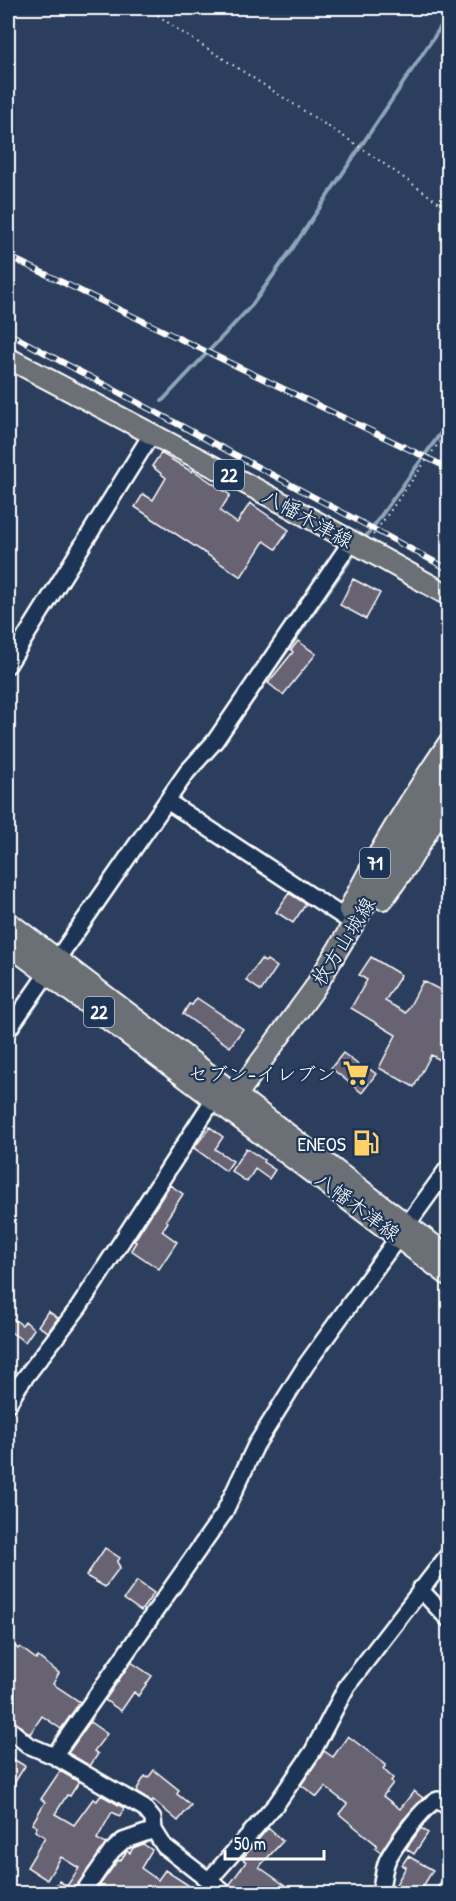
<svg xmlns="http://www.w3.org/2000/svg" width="456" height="1901" viewBox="0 0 456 1901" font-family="'Patrick Hand','Klee One',sans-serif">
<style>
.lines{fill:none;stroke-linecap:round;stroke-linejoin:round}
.stream{stroke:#8da6b8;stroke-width:4}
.building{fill:#676373;stroke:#fff;stroke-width:1.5}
.minor-casing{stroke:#fff;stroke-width:20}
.major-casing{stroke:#fff;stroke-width:24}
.path{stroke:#fff;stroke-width:2;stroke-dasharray:1.5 4.5;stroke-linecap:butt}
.minor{stroke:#1d3557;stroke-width:15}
.major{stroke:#6a7074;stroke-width:20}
.rail-casing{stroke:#fff;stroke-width:6}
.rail{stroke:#1d3557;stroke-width:4;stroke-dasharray:11;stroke-linecap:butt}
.labels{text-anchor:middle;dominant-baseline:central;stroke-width:4.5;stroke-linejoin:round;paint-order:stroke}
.shield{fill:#1d3557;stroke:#bbc2cd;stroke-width:1.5}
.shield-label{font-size:18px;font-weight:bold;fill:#fff}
.street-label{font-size:20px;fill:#fff;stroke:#1d3557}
.poi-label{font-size:20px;fill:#fff;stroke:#1d3557;text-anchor:end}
</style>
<rect width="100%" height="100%" fill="#2c3e5d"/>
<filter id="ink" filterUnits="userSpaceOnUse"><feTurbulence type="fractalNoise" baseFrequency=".0167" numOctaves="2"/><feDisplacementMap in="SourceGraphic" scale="12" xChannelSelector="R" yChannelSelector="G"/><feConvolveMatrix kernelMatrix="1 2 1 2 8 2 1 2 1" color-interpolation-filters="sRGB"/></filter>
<g filter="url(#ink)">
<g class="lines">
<path class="stream" d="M162,401L252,305L294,246L448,16
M362,542L448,423
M229,734L357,550
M67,960L152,835
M8,1044L51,984"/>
</g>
<path class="building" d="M161,453L192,472L193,470L230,495L220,511L237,523L250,503L289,530L276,549L264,541L241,577L135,507L143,494L153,500L166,478L152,466Z
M353,579L380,593L366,619L340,605Z
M298,641L316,654L283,695L268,683L293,652L291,650Z
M289,893L306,904L293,923L276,912Z
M371,957L401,975L385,1001L406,1013L423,981L448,994V1064L431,1055L414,1087L379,1068L396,1035L351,1008L367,980L359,975Z
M261,959L265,962L267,960L277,967L261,991L246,980Z
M197,998L243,1029L230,1047L183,1014L189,1004L192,1005Z
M343,1053L365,1070L367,1067L376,1074L362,1093L331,1068Z
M210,1127L223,1137L215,1149L233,1161L226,1171L194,1148Z
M246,1148L264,1160L263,1162L275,1170L269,1179L255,1169L247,1182L231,1171Z
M170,1185L183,1194L166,1220L168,1222L162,1231L177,1242L159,1269L131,1250L136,1242L134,1241Z
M48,1311L58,1318L48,1332L38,1326Z
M8,1315L22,1325L25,1321L34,1329L25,1342L8,1330Z
M105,1548L120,1558L117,1562L120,1567L105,1587L86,1576Z
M137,1581L154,1593L141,1611L124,1599Z
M15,1646L18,1649L20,1647L36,1659L38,1657L59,1673L53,1684L80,1702L61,1729L42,1716L30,1734L14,1721L8,1719V1656Z
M131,1662L152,1676L138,1696L134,1692L121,1711L105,1700Z
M90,1722L107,1734L94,1751L98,1754L90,1766L68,1753Z
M348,1736L386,1765L383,1769L393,1778L391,1781L393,1783L383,1796L400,1809L414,1791L423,1798L402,1821L381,1852L375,1848L377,1845L339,1814L347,1804L325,1787L317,1797L301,1785L324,1751L333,1757Z
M13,1759L25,1766L8,1793V1767Z
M154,1770L179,1790L177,1794L191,1805L178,1821L153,1800L152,1802L137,1793L138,1790L137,1789L145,1776L148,1778Z
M60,1771L79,1782L70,1796L67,1795L55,1814L74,1825L93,1799L97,1801L101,1795L124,1808L120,1816L112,1812L97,1839L106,1844L72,1893H51L59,1881L67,1886L79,1868L61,1857L47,1880L27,1867L45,1837L35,1831L37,1827L32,1824L45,1802L41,1799Z
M268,1828L283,1841L259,1867L296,1893H236L230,1884L246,1862L242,1859Z
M421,1828L428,1833L414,1854L406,1849Z
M143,1844L152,1850L141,1868L158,1880L165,1870L188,1885L183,1893H94L118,1860L120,1861L127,1851L130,1853L133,1848Z
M408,1856L433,1870L419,1893H391L406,1867L402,1865Z"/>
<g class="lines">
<g class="minor-casing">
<path id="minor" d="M8,665L151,435
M167,801L345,918
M8,1030L187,772L215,741L351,542
M8,1404L20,1384L79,1307L219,1091
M420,1589L448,1619
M8,1728L28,1745L54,1756L144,1808L153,1819L154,1830L164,1846L226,1894
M54,1756L224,1513L256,1445L306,1365L448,1168
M209,1880L277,1803L313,1751L347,1686L448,1555
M82,1894L112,1851L123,1841L154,1830
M379,1894C383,1883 383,1871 387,1861C393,1848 425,1803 438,1800L448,1807"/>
</g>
<g class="major-casing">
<path id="major" d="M8,358L288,506L448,595
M383,899L410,861L448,796
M349,910C377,853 412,797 448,744
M8,922L448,1256
M8,944L448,1275
M230,1104L314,989L448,767
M447,1894L448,1891"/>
</g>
<path class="path" d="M148,8L177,29L360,147L448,209
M373,535L448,430"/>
<use href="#minor" class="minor"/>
<use href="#major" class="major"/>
<g class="rail-casing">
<path id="rail" d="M8,256L448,468
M8,333L448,569"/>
</g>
<use href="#rail" class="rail"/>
</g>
</g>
<defs>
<g id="supermarket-bare" transform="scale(2.07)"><path d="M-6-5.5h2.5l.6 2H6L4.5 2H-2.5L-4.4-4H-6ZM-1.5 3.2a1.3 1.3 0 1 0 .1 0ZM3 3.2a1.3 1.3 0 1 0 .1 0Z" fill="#ffd166" stroke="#1d3557" stroke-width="2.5" paint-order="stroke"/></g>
<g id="fuel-bare" transform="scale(2.07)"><path d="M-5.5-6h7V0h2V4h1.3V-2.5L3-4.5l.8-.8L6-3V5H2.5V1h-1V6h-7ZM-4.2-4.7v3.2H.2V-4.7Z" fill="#ffd166" stroke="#1d3557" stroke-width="2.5" paint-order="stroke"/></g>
</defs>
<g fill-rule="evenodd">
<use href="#supermarket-bare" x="356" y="1073"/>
<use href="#fuel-bare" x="366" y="1143"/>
</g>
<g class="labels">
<g class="shield">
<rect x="214" y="460" width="30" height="30" rx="4.5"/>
<rect x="360" y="848" width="30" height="30" rx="4.5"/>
<rect x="84" y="997" width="30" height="30" rx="4.5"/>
</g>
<g class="shield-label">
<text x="229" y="475">22</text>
<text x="375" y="863">71</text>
<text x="99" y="1012">22</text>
</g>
<g class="street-label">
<text transform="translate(308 518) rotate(29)">八幡木津線</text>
<text transform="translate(343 941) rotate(-58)">枚方山城線</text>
<text transform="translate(358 1206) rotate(37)">八幡木津線</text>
</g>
<g class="poi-label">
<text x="336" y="1073">セブン-イレブン</text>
<text x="346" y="1143">ENEOS</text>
</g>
</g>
<rect width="456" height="1901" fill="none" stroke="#1d3557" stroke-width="30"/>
<rect x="15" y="15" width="426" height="1871" fill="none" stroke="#fff" stroke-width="2" filter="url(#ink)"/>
<path d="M225 1850v9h99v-9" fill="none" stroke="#ffffff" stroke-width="3"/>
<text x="234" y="1850" font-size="18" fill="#ffffff" stroke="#1d3557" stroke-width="4.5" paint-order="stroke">50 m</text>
</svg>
